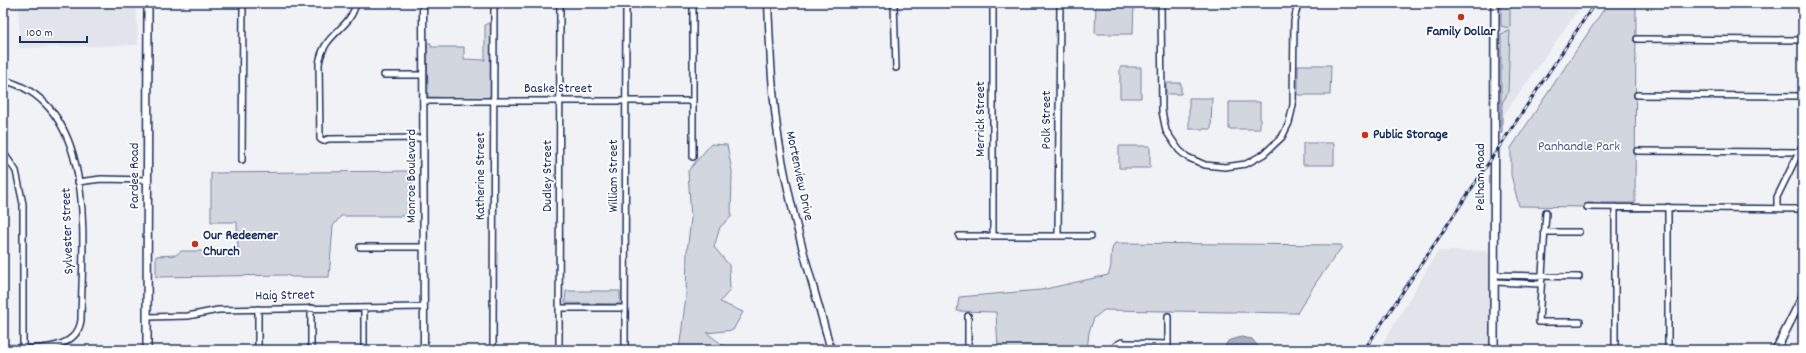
<svg xmlns="http://www.w3.org/2000/svg" width="1806" height="353" viewBox="0 0 1806 353" font-family="Dekko,sans-serif">
<style>
.built{fill:#e1e4ea}
.green{fill:#d2d6df;stroke:#76829e}
.water{fill:#a8b0c2;stroke:#707c9a}
.lines{fill:none;stroke-linecap:round;stroke-linejoin:round}
.minor-casing{stroke:#1b2f5e;stroke-width:8}
.tertiary-casing{stroke:#1b2f5e;stroke-width:9}
.secondary-casing{stroke:#1b2f5e;stroke-width:10}
.minor{stroke:#fff;stroke-width:5}
.tertiary{stroke:#fff;stroke-width:6}
.secondary{stroke:#fff;stroke-width:7}
.rail-casing{stroke:#1b2f5e;stroke-width:3}
.rail{stroke:#fff;stroke-width:1.5;stroke-dasharray:4.5;stroke-linecap:butt}
.poi-dot{fill:#c8321e;stroke:#fff;stroke-width:1.5}
.labels{text-anchor:middle;dominant-baseline:central;stroke-width:3.5;stroke-linejoin:round;paint-order:stroke}
.poi-label{font-size:14px;font-weight:bold;fill:#1b2f5e;stroke:#fff;text-anchor:start}
.street-label{font-size:14px;fill:#1b2f5e;stroke:#fff}
.park-label{font-size:14px;fill:#49597e;stroke:#fff}
</style>
<rect width="100%" height="100%" fill="#f1f2f5"/>
<filter id="ink" filterUnits="userSpaceOnUse"><feTurbulence type="fractalNoise" baseFrequency=".025" numOctaves="2"/><feDisplacementMap in="SourceGraphic" scale="8" xChannelSelector="R" yChannelSelector="G"/><feConvolveMatrix kernelMatrix="1 2 1 2 8 2 1 2 1" color-interpolation-filters="sRGB"/></filter>
<g filter="url(#ink)">
<path class="built" d="M19,3H136L138,45L19,48Z
M697,3H761V8H697Z
M1495,3H1583L1494,129Z
M1438,251H1488L1495,279L1494,350H1379Z"/>
<path class="green" d="M1096,3H1134L1133,32L1132,34H1099L1095,33Z
M1501,3H1510V28L1501,26Z
M1608,3H1636L1635,203H1587L1586,207L1519,206L1511,175V148Z
M488,23H491V96H489L488,99L428,97L427,43H431V47H464V59L485,60V25Z
M1510,31L1508,93L1502,103V133L1501,134V34Z
M1298,65H1331L1330,95H1298Z
M1120,67H1141V98H1120Z
M1166,83H1181V94H1166Z
M1189,98H1212L1211,129H1189Z
M1229,102H1260V129H1229Z
M1303,143H1334V165H1303Z
M711,144L727,145L732,171L731,217L720,227L714,247L729,265L730,290L720,302L743,312L733,330L707,333L729,350H679L686,296L687,252L691,218L688,171Z
M1119,146H1150V168H1119Z
M412,171V216H341L333,226L329,277H292L286,275L156,277V256L176,255L181,251H204V256H232V251L238,250L237,222H211V173Z
M1115,243L1341,245L1342,247L1317,281L1297,313L1104,310L1094,318L1089,332L1087,350H998L996,312L957,311L959,297L1041,290L1108,275C1114,264 1108,253 1115,243Z
M566,291H620V304L565,303Z"/>
<path class="water" d="M1241,337L1252,339L1261,350H1223L1228,341Z"/>
<g class="lines">
<g class="minor-casing">
<path id="minor" d="M356,3C350,31 324,31 319,64L320,139L323,141L328,139L424,138
M894,3L896,68
M1161,3L1162,111L1166,131L1179,150L1187,157L1205,165L1225,167L1246,164L1264,154L1282,137L1289,123L1293,105L1294,21L1298,3
M1637,39L1803,40
M384,75H423
M3,80C100,104 82,244 81,320C77,353 30,349 3,348
M1637,95L1803,96
M423,101H693
M1637,151L1799,152
M3,152L16,171L23,204V349
M693,157V3
M242,160L243,3
M78,182L101,179L148,180
M1587,207L1803,209
M1615,207V350
M1668,207V350
M1777,208V197L1780,191L1803,144
M1546,212L1539,322H1580
M1544,232H1579
M959,236H1091
M993,236V3
M1058,236L1060,3
M360,247H423
M1495,275L1579,277
M1495,282L1540,284
M311,308V350
M364,308V350
M559,308H625
M147,317L188,316L218,310L424,307
M1126,343L1168,344
M258,350V309
M493,350L494,3
M559,350L560,3
M625,350L626,3
M968,350V316
M1115,350L1116,345L1122,342L1128,345L1129,350
M1168,350V316"/>
</g>
<g class="tertiary-casing">
<path id="tertiary" d="M423,3L424,350
M768,3C770,49 772,96 779,142C790,212 812,281 831,350"/>
</g>
<g class="secondary-casing">
<path id="secondary" d="M147,350L148,3
M1494,350L1495,3
M1776,350L1803,296"/>
</g>
<use href="#minor" class="minor"/>
<use href="#tertiary" class="tertiary"/>
<use href="#secondary" class="secondary"/>
<g class="rail-casing">
<path id="rail" d="M1364,350L1595,3"/>
</g>
<use href="#rail" class="rail"/>
</g>
</g>
<g class="poi-dot">
<circle cx="1461" cy="17" r="4"/>
<circle cx="1365" cy="135" r="4"/>
<circle cx="195" cy="244" r="4"/>
</g>
<g class="labels">
<g class="poi-label">
<text x="1461" y="32" text-anchor="middle">Family Dollar</text>
<text x="1373" y="135">Public Storage</text>
<text x="203" y="236">Our Redeemer<tspan x="203" dy="16">Church</tspan></text>
</g>
<g class="street-label">
<text x="558" y="89">Baske Street</text>
<text transform="translate(981 119) rotate(-90)">Merrick Street</text>
<text transform="translate(1047 120) rotate(-90)">Polk Street</text>
<text transform="translate(135 176) rotate(-90)">Pardee Road</text>
<text transform="translate(412 176) rotate(-90)">Monroe Boulevard</text>
<text transform="translate(481 176) rotate(-90)">Katherine Street</text>
<text transform="translate(548 176) rotate(-90)">Dudley Street</text>
<text transform="translate(614 176) rotate(-90)">William Street</text>
<text transform="translate(799 176) rotate(78)">Mortenview Drive</text>
<text transform="translate(1481 177) rotate(-90)">Pelham Road</text>
<text transform="translate(68 231) rotate(-92)">Sylvester Street</text>
<text transform="translate(285 296) rotate(-1)">Haig Street</text>
</g>
<g class="park-label">
<text x="1579" y="147">Panhandle Park</text>
</g>
</g>
<rect width="1806" height="353" fill="none" stroke="#fff" stroke-width="16"/>
<rect x="8" y="8" width="1790" height="337" fill="none" stroke="#1b2f5e" stroke-width="1.5" filter="url(#ink)"/>
<path d="M20 36v6h67v-6" fill="none" stroke="#1b2f5e" stroke-width="2"/>
<text x="26" y="36" font-size="12" fill="#1b2f5e" stroke="#ffffff" stroke-width="3" paint-order="stroke">100 m</text>
</svg>
